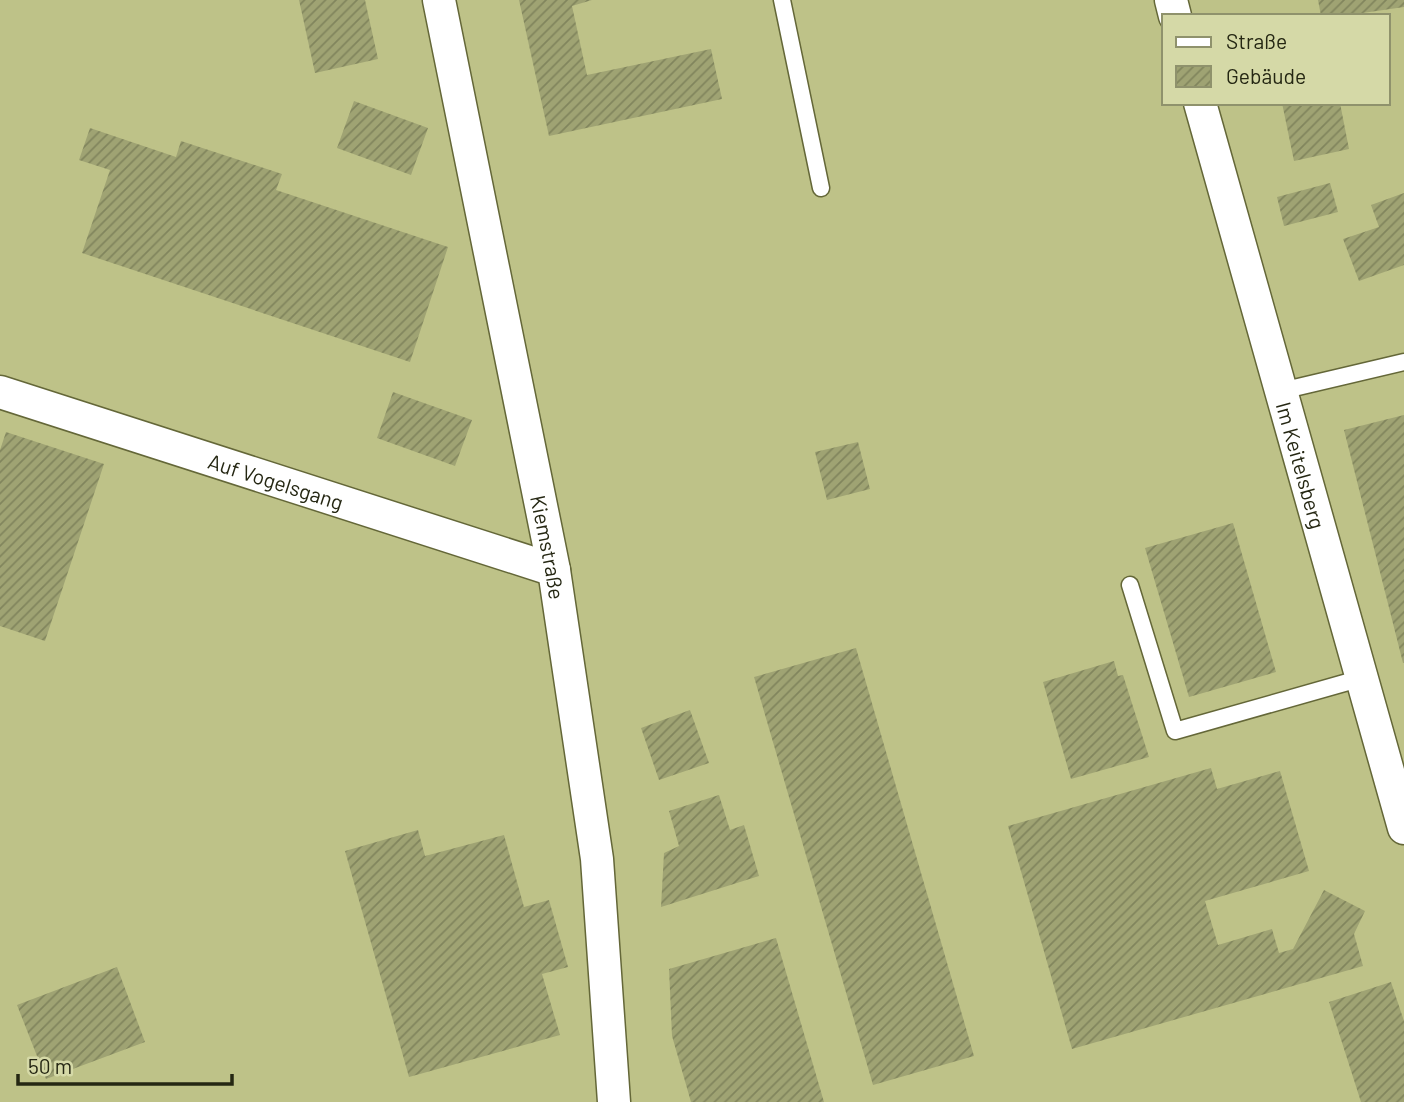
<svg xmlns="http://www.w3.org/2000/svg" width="1404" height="1102" viewBox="0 0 1404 1102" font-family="Barlow,sans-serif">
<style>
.built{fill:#bec288;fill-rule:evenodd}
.building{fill:url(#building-hatch)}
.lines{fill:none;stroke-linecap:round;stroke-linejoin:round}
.service-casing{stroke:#646738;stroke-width:19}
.minor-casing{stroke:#646738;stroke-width:35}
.service{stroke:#fff;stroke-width:16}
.minor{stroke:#fff;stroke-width:32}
.labels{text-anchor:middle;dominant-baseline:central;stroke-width:5;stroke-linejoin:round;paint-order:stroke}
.street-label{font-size:21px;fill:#252713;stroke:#d5d9a7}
</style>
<defs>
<pattern id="building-hatch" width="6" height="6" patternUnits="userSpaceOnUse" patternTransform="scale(1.75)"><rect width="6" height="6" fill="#9fa373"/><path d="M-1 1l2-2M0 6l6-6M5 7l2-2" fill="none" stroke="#81855d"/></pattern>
</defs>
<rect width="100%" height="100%" fill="#c8cc9a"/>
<path class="built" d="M0,0H1404V1102H0ZM1164,16H1388V103H1164Z"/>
<path class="building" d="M299,0H365L378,59L315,73Z
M519,0H592L572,6L587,75L711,49L722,99L549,136Z
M1318,0H1404V7L1342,16H1321Z
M354,101L428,128L411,175L337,148Z
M1282,103H1340L1349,149L1294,161Z
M90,128L176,157L181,141L282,174L276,190L448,247L410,362L82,253L110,170L79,160Z
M1330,183L1338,212L1284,226L1277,197Z
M1404,193V265L1359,281L1343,239L1379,227L1371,205Z
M393,392L472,420L455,466L377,438Z
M1404,415V663H1403L1344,430Z
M6,432L104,464L45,641L0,626V450Z
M858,442L870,489L827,500L815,452Z
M1233,523L1276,672L1189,697L1145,548Z
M856,648L974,1056L873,1085L754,677Z
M1114,661L1118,676L1123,675L1149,757L1071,779L1043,682Z
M690,710L709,763L659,780L641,728Z
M1211,768L1217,789L1280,771L1309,871L1205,901L1218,945L1272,929L1279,953L1293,949L1324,890L1365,911L1354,934L1363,966L1072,1049L1008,826Z
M719,795L730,830L744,825L759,876L661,907L664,853L679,846L669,811Z
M418,830L425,856L504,835L524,907L549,900L568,967L542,974L560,1035L409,1077L345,851Z
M776,938L824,1102H691L672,1036L669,969Z
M117,967L145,1042L46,1079L17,1005Z
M1391,982L1404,1021V1102H1361L1329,1002Z"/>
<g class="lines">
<g class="service-casing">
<path id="service" d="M782,0L821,188
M1281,391L1404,362
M1130,585L1175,731L1362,678"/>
</g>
<g class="minor-casing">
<g id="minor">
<path id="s1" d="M439,0L554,570L597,859L614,1102"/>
<path d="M1171,0L1175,16"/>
<path id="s2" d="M1200,103L1404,828"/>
<path id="s3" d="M0,392L554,570"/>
</g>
</g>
<use href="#service" class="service"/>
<use href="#minor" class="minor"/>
</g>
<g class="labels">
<g class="street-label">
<text stroke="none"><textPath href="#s2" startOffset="376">Im Keitelsberg</textPath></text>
<text stroke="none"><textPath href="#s3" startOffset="290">Auf Vogelsgang</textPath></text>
<text stroke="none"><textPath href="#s1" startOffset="558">Kiemstraße</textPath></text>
</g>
</g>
<rect x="1162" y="14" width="228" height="91" fill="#d5d9a7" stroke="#8f926c" stroke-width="2"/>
<rect x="1176" y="37" width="35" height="10" fill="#ffffff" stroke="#8f926c" stroke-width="2"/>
<text x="1226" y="49" font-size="21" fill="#252713">Straße</text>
<rect x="1176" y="66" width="35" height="21" fill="url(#building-hatch)" stroke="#8f926c" stroke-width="2"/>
<text x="1226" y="84" font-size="21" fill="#252713">Gebäude</text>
<path d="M18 1074v10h214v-10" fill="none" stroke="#252713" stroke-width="3.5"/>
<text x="28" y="1074" font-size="21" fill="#252713" stroke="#d5d9a7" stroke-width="5" paint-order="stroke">50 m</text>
</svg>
